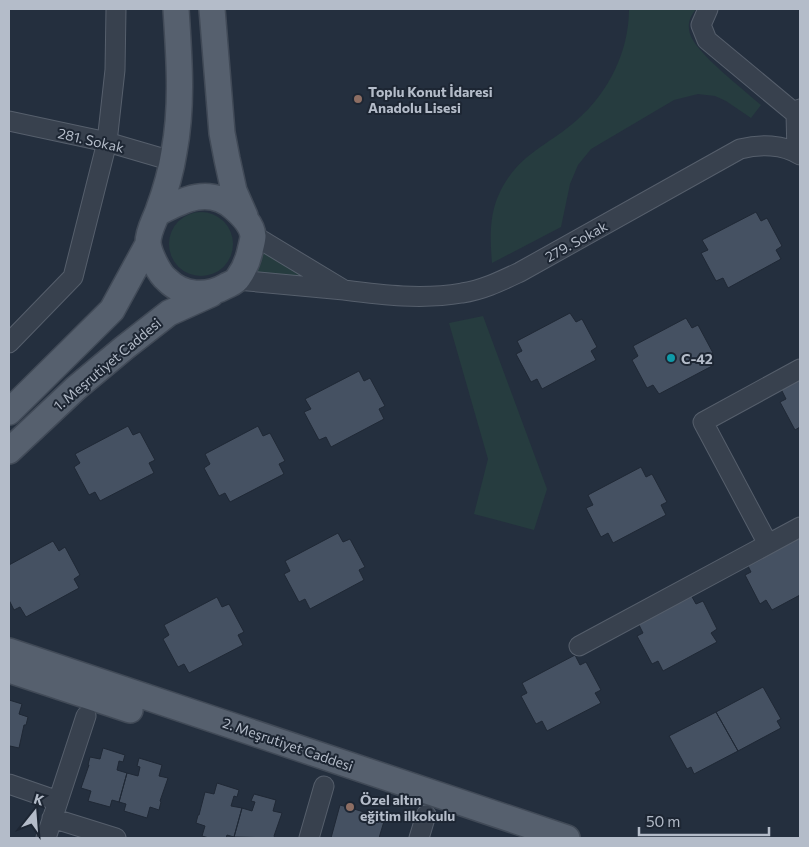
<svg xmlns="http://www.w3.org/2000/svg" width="809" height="847" viewBox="0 0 809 847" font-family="Commissioner,sans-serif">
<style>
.green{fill:#263c3f}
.building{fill:#455162;stroke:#1f2835}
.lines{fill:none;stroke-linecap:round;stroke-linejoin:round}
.minor-casing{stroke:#565f6c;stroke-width:21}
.major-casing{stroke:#414a57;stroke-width:28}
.minor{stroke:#38414e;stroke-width:19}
.major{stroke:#56606e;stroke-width:25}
.education-dot{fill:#8d6e63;stroke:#1d2633;stroke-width:2}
.culture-dot{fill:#0f9aa8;stroke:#1d2633;stroke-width:2}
.labels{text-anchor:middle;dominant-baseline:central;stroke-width:4;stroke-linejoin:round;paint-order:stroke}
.poi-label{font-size:14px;font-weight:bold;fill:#b4bcc9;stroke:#1d2633;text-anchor:start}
.street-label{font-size:14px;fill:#b4bcc9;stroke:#1d2633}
</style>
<rect width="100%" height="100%" fill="#242f3e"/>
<path class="green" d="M629,9H696C690,17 687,23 690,34C695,52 744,90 761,105L751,118L726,101L715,96L698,94L674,100L591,149L578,165L570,184L561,227L492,263C490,239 489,214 500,192C519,153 548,146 577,120C609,92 629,51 629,9Z
M169 244a32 32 0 1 1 64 0a32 32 0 1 1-64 0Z
M263,249L315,281L254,274Z
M483,316L547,489L534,530L474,514L488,459L449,323Z"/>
<path class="building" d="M756,212L761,221L767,218L782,246L776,250L781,259L728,288L723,278L716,281L701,253L708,250L702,240Z
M570,313L576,322L582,319L597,347L591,351L596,360L542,389L537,379L531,382L516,354L522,351L517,341Z
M686,318L692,328L698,325L713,353L707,356L712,366L659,394L653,385L647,388L632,360L638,356L633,346Z
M359,371L364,381L370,378L385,406L379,409L384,419L331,447L326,437L319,440L304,412L311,409L305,399Z
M800,378V427L795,430L780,402L786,399L781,389Z
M128,426L133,435L140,432L155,460L149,463L154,473L100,501L95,492L89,495L74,467L80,463L75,454Z
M258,426L263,436L270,433L285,461L279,464L284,474L230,502L225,493L219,496L204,468L210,464L205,454Z
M641,467L646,477L652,474L667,502L661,505L666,515L613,543L608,533L601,537L586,508L593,505L588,495Z
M338,533L343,542L350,539L365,567L359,570L364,580L310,609L305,599L299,602L284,574L290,571L285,561Z
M800,535V595L772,610L766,600L760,604L745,575L751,572L746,562Z
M53,541L59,551L65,547L80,575L74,579L79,588L26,617L20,607L14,610L9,600V565Z
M691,595L696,604L703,601L717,629L711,633L717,642L663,671L658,661L652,664L637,636L643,633L638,623Z
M217,597L222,607L229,604L244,632L238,635L243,645L189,673L184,664L178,667L163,639L169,635L164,625Z
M575,655L580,665L586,662L601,690L595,693L601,703L547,731L542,721L536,724L521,696L527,693L522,683Z
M763,687L781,719L777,721L781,728L738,751L716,712Z
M9,700L22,704L19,714L28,717L26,725H24L19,748L10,746L9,749Z
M716,712L738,751L694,774L691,767L687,769L669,736Z
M103,748L125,755L123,762L119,761L117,770L127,773L119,802L112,800L110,807L88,801L91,791L81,788L89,765H88L90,757L100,759Z
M139,758L162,765L159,776L168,778L160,801L161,802L159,810L150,807L147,818L124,811L126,804L119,802L127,773L138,776L140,767L137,766Z
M217,783L239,790L237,797L234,796L231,806L242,808L234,837L227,835L226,838H209L202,836L205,826L196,823L198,815H199L205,792L214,794Z
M254,794L276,800L273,811L282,813L274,836L275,838L234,837L242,808L252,811L255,802L251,801Z
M340,805L385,818L379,838H331Z"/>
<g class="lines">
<g class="minor-casing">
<path id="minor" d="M708,9L701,25L707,40L796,114
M9,121L107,142L172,161
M797,153L796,114L800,109
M237,280L344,290L253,235
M344,290C383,295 422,300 462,293C483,290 501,281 520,272L740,149C760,144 783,144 800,155
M9,343L73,277L107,142L115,70L116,9
M768,544L703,422L800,369
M579,646L800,527
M9,784L58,801
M52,818L116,838
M46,838L86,716
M309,838L324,786
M419,838L426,815"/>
</g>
<g class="major-casing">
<path id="major" d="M212,9L222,133L227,159L234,191L245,216
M158,213C183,200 209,186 234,208C242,215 252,224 253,236C253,240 251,246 250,251C248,260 244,270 238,278C236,282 230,284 226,286C207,297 183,296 167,280C159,274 149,253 148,243C148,231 154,222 158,211C165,192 171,172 174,152C183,104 179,57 176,9
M9,412L112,310L148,244
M9,451L76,388L124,348L169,313L211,294
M9,651L567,838
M9,670L130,710"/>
</g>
<use href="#minor" class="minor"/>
<use href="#major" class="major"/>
</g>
<g class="education-dot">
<circle cx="358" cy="99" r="5"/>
<circle cx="350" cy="807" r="5"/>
</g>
<circle class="culture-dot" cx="671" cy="358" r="5"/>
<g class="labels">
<g class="poi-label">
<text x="368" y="91">Toplu Konut İdaresi<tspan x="368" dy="16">Anadolu Lisesi</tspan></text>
<text x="681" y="358">C-42</text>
<text x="360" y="799">Özel altın<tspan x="360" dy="16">eğitim ilkokulu</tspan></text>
</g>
<g class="street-label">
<text transform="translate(91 140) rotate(13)">281. Sokak</text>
<text transform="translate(576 241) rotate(-29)">279. Sokak</text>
<text transform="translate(107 364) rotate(-40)">1. Meşrutiyet Caddesi</text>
<text transform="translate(288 744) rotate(19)">2. Meşrutiyet Caddesi</text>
</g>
</g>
<rect width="809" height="847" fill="none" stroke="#b4bcc9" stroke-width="20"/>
<g transform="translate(35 812) rotate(17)" stroke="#1d2633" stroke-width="4" paint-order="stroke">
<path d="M0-4L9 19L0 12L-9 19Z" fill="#b4bcc9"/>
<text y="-8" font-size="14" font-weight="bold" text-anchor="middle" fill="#b4bcc9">K</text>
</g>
<path d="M639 827v8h130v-8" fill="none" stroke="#b4bcc9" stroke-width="2.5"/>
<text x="646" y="827" font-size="15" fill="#b4bcc9" stroke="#1d2633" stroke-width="4" paint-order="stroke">50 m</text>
</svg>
